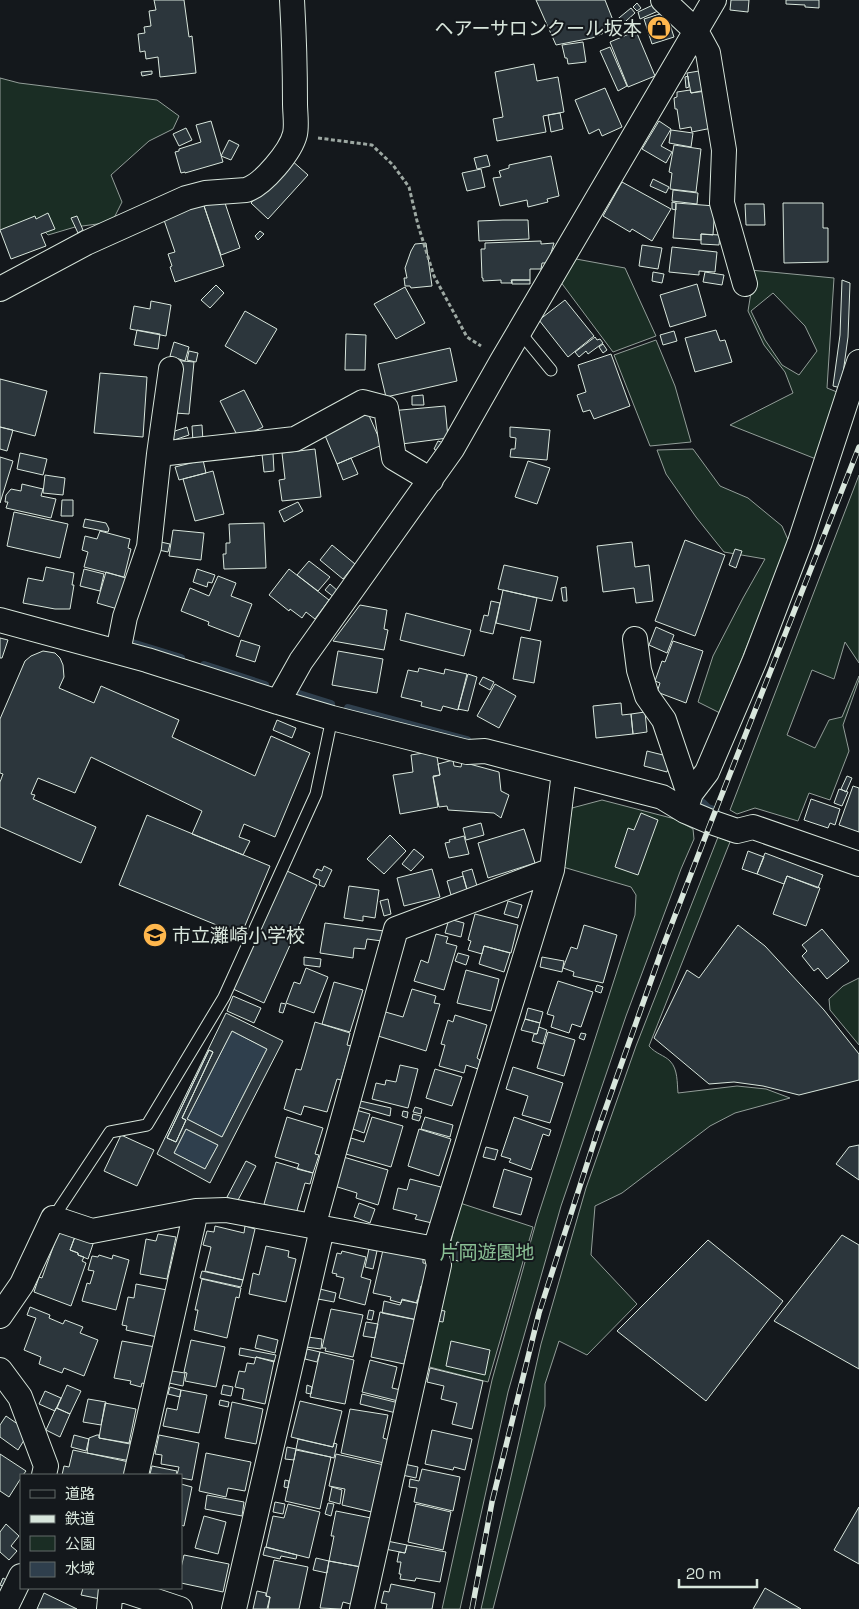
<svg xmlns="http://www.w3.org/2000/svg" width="859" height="1609" viewBox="0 0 859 1609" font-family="'Space Grotesk','Noto Sans JP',sans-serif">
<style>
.green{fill:#1a2d24;stroke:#939e99;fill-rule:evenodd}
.water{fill:#2f3f4d;stroke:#939e99}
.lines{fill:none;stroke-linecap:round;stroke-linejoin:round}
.stream{stroke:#2f3f4d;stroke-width:8}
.building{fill:#2c363c;stroke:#d8e6dc;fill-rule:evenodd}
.lane-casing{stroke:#d8e6dc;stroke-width:13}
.street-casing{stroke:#d8e6dc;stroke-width:26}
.path{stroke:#9da8a2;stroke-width:3;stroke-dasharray:4 2.5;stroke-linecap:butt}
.lane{stroke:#14181c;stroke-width:11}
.street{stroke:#14181c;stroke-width:24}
.rail-casing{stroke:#d8e6dc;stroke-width:5.5}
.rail{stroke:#14181c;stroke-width:4;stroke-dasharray:11;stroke-linecap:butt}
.labels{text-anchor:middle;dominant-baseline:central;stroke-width:4;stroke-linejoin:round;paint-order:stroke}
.poi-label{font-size:19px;fill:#d8e6dc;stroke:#14181c;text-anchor:end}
.park-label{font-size:19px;fill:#8ac095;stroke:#14181c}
</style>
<rect width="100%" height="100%" fill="#14181c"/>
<path class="green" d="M0,78L19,83L157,100L179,116L173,129L149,141L111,175L122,202L112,222L75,227L48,235L32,219L0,232Z
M576,259L625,268L656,336L613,352L560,281Z
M750,270L834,278L827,388L837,392L816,459L730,425L793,393L785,372L764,345L748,311L752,286ZM773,293L805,326L817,351L799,375L782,365L765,340L751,311Z
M656,340L675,386L691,442L650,446L614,355Z
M693,449L720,486L748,498L782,526L789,542L720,713L698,702L713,656L743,598L765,559L724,552L696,517L666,474L657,450Z
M859,475V663L845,642L834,679L812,670L787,735L815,748L829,720L842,717L859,676V680L843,725L849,751L830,800L809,793L798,821L755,808L737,814L730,810Z
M602,800L675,819L693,829L694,839L681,869L626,1016L561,1206L508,1392L460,1609H442L492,1380L537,1219L635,915L636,895L631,887L563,867L572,808Z
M718,837L730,842L649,1046C656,1054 664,1055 670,1061C678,1069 677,1083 678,1093L737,1086L766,1089L790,1098L735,1113L710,1126L622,1193L595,1206L591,1255L637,1304L587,1355L559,1341L545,1384V1406L493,1609H481L541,1344L586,1188L636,1046Z
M859,978V1045L830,1010L829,999L843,986Z
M460,1203L533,1227L488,1382L422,1365Z"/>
<path class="water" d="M232,1031L267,1049L222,1137L187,1119Z
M186,1129L218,1145L205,1169L174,1153Z"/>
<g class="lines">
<path class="stream" d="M129,642L181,658
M204,665L265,685
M299,694L331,704
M348,708L467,740
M703,803L708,808L716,811"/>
</g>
<path class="building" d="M154,0H184L189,37L192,36L196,73L160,77L158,57L146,59L145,51L140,52L138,34L145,33L144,27L151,26L149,11L156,10Z
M536,0H605L616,28L592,38L556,45Z
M731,0H749L748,12L730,10Z
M786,0H819V8L805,7V5L786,4Z
M637,3L641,8L637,11L633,7Z
M655,4L658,11L640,19L638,12Z
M631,8L635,13L617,29L614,22Z
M666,12L674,37L652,44L644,19Z
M636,31L655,76L628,87L610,42Z
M583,42L586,62L568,64L567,58H565L562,45Z
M610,47L627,86L618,91L600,51Z
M534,64L537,81L558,77L564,112L543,116L546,132L497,141L493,119L503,117L495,72Z
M699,69L706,90L691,93L687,73L699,71Z
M152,71V74L142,76L141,72Z
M688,76L689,87L686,88L685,77Z
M605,88L622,127L602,136L599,129L589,134L575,100Z
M690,90L691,93L706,91L712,128L692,132L691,127L680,129L677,109H675L674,98L677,97V92Z
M560,113L563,129L551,132L548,115Z
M211,121L223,162L185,173V172L181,173L175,152L179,151V149L201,142L196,125Z
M659,121L671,129L661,146L672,152L666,163L642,149Z
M186,128L192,140L179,146L173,134Z
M671,130L693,133L691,147L669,143Z
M229,140L239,145L231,160L221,156Z
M674,145L701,149L696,192L670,189L672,173L669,172Z
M487,155L490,166L477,169L474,158Z
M551,156L559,196L547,199L548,202L528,207L527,200L500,206L493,178L501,177L499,171L509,168V165Z
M290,159L308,175L268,219L251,203Z
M481,169L485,187L467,191L462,173Z
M653,179L669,187L666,193L650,186Z
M622,182L671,209L652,241L632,229L630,232L603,216Z
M673,190L698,193L697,204L672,201Z
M223,197L240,248L221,255L203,203Z
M672,202L676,203V210L672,209Z
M203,203L224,266L175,282L170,267L172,266L168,254L175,252L164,220Z
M676,203L715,206L713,235L701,234V240L673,238Z
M783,203H823V228H828V262L784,263Z
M745,204H764L765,225H746Z
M48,213L55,229L41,234L46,246L11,259L0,230L35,216L36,219Z
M77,216L83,230L78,233L71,218Z
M503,220H528L529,239L479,241L478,221Z
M260,231L264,234L258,240L255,236Z
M701,234L720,235L719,245L701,244Z
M541,241V244L554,243L548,263H542L541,269H530V280H511L512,283H501V280L483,281V278H482L481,249H485V243Z
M426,243L432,286L411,288L410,286H405L404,278H407L405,268L411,251L415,244Z
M642,245L662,248L658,269L639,266Z
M672,247L717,252L715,272L699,271V275L669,272Z
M653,272L664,274L662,283L652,281Z
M705,272L724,275L722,285L703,282Z
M512,280H530V284H512Z
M842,280L850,283L848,337L841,388L833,386L840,335Z
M697,284L706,316L670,327L660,295Z
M216,285L224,293L210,308L201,300Z
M405,287L425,323L396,339L374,304Z
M565,300L594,336L568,357L539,320Z
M151,301L171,305L166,336L130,329L134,306L150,309Z
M245,311L277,329L256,364L225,346Z
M137,330L160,334L158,349L134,345Z
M716,330L720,341L725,340L732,362L695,372L685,338Z
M674,331L677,341L663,345L660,335Z
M346,334L366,335L365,370H345Z
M595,337L597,340L600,339L603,343L588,354L586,351L579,357L575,352Z
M174,342L189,347L185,361L170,356Z
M603,344L607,350L603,353L599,347Z
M450,348L457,381L386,397L378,364Z
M189,351L198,353L196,362L187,360Z
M611,354L630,406L594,419L590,410L583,412L577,395L586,392L578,365Z
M172,360L194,362L189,414L161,412Z
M100,373L147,377L143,437L94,433Z
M0,379L47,391L35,436L0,427Z
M244,390L263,427L239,439L220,401Z
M423,395L424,405H412V396Z
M445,406L448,438L394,445L390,411Z
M367,411L382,445L337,464L324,433Z
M202,425L203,441L193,442L192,426Z
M0,427L13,430L7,451L0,449Z
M187,427L189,435L174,440L172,432Z
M510,427L550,430L547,460L510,457L511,449H515L516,438L510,437Z
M438,441L444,443L439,452L434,449Z
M315,449L321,497L282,501L279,480L285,479L282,453Z
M20,453L47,459L43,475L17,469Z
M273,453L274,471L264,472L262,454Z
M0,457L13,461L0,503Z
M351,458L358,474L343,480L337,464Z
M203,460L206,473L179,480L175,467Z
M528,461L550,468L537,504L515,497Z
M213,471L224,514L195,521L183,479Z
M45,475L65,478L63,495L43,493Z
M22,484L43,489L41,496L56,499L51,518L6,508L8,502H5L6,495L11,489L21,491Z
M62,500H73V516H61Z
M298,502L303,511L284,522L279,511Z
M14,512L68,524L60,558L7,546Z
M85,519L106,523L109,529L108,532L83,527Z
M264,523L266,568L224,569L223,554H226V543H230L229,524Z
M173,530L204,533L201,560L169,556Z
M100,531L130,539L128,548L131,549L124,577L84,567L88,552L82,550L85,536L97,539Z
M685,540L725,555L695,636L655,621Z
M156,541L170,544L168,552L154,549Z
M632,542L635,567L649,565L653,601L636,603L634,588L603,592L597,546Z
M332,545L355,564L343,579L320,560Z
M735,549L742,551L736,568L729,565Z
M309,561L330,577L318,591L297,575Z
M504,565L558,577L552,601L498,589Z
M46,567L74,573L72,585H74L70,609H55L23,603L28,578L43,581Z
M84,569L104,574L100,591L80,586Z
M197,569L215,575L212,583L208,582L207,587L193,582Z
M289,569L329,600L315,619L306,612L302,618L290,609L289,611L269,595Z
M106,572L129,579L121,610L97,603Z
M218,576L236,583L231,596L252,604L239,637L208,625L209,622L181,611L190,588L209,596Z
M330,584L339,592L335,598L325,590Z
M566,587L567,601H563L561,588Z
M503,590L537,598L530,631L496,623Z
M491,601L500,603L493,634L480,631L484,615L488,616Z
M360,605L387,610L384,629L388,630L384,650L333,641Z
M406,613L471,630L464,656L400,640Z
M656,627L674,635L667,653L649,645Z
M521,637L541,641L534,683L513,679Z
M0,638L8,640L2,658H0Z
M241,640L260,646L255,662L236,656Z
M673,641L703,651L686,703L657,692L660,683L655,681L662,661L665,662Z
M43,651L55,653L60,658L63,665L64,677L59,688L94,703L101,686L179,720L172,737L255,776L271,736L310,753L275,837L244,824L239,837L250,841L243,855L192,834L202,811L91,757L75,793L38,778L31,794L35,795L33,799L96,827L81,863L0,827V782L3,774L0,773V719L25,661L31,656Z
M338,651L383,659L377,693L332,685Z
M419,668L444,674L445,669L467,674L458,710L443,706L441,711L421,706L422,702L401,697L408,670L418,672Z
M468,674L477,677L468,711L458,709Z
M483,677L494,682L490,690L479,684Z
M495,684L516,696L499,728L477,716Z
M621,703L622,715L631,714L633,734L596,738L593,706Z
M645,712L647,732L633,734L631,714Z
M277,720L296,728L292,738L273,730Z
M436,751L440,775L433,777L438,807L400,814L393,775L413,772L411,755Z
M647,751L671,757L667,772L644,766Z
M453,760L454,766L461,767L462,762L499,772L501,791L509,795L501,818L494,813L448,810L447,806L439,807L433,776L440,775L438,764Z
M847,776L852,778L846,792L841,789Z
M853,786L859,788V832L839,825Z
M839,789L848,792L842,806L834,803Z
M811,799L840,809L835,825L830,823L828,828L804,820Z
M641,813L658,820L638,875L615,867L628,828L634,830Z
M147,815L270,866L241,935L119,885Z
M481,823L484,835L466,840L463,828Z
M524,829L535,863L488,878L478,843Z
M390,835L406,851L384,874L367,859Z
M464,836L469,854L449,858L445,843L450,842L449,840Z
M414,849L424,857L411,871L402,864Z
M748,851L764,857L757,874L742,869Z
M765,853L823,875L818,888L787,876L784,884L757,874Z
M324,866L332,870L324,887L319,885L320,880L313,877L317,869L322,871Z
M432,869L440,897L404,906L397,878Z
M472,869L477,886L467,889L462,872Z
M287,871L317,885L264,1003L233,989Z
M463,876L467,890L451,895L447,881Z
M787,876L820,888L806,926L773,914Z
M349,886L379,890L375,918L363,916V921L344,918Z
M388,899L391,914L384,916L380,901Z
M508,901L522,905L518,918L504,914Z
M475,914L518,925L511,953L484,946L482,954L468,950L471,941L468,940Z
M449,919L464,923L461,937L445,933Z
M325,923L384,931L382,941L367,939L365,949L354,948L353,958L320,953Z
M584,925L617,935L603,983L573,976L574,972L563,968L571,947L577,949Z
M738,925L765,946L824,1010L859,1054V1080L799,1095L763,1086L734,1082L709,1084L654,1038L687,970L699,978Z
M822,929L849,961L827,979L818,968L814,971L802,956L807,951L802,945Z
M436,934L448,937L446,943L457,946L444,990L414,981L421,960L428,963Z
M484,946L510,953L504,972L479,964Z
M458,953L469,956L466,965L455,961Z
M304,957L321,959L320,967L304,965Z
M542,957L564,961L562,972L540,967Z
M306,968L328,977L314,1013L286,1003L294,982L300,984Z
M466,970L499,979L491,1011L457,1003Z
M558,981L593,992L581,1027L572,1024L569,1033L551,1027L554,1016L547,1014Z
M334,982L363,990L350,1032L322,1024Z
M597,985L603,987L601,993L595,991Z
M412,989L436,996L434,1003L440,1004L426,1051L375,1035L382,1011L403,1017Z
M233,996L261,1008L254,1023L227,1011Z
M281,1003L286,1004L283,1013L279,1012Z
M528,1008L543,1012L540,1023L525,1019Z
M226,1013L283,1041L210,1183L157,1154ZM232,1031L267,1049L222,1137L187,1119ZM209,1050L213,1052L182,1118L186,1120L176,1142L167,1138ZM186,1129L218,1145L205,1169L174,1153Z
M455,1015L487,1025L477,1058L480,1060L478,1069L466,1065L464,1073L439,1066L445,1045L441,1044L448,1020L453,1022Z
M525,1019L540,1023L537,1034L521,1030Z
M315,1022L350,1033L347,1045L351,1046L341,1080L337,1079L327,1112L304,1106L301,1115L284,1109L296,1069L301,1070Z
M539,1027L547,1030L543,1044L532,1041L534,1034H537Z
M548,1032L575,1040L564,1076L537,1068Z
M581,1033L586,1034L584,1040L579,1038Z
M209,1050L213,1052L182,1118L186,1120L176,1142L167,1138Z
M400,1065L418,1069L408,1108L372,1099L376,1083L385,1085L386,1080L396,1082Z
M513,1067L563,1083L550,1123L522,1115L528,1096L506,1089Z
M435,1069L462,1077L452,1106L426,1098Z
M356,1100L391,1108L390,1116L355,1106Z
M415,1107L422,1109L421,1114L413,1112Z
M356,1110L370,1114L364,1133L350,1128Z
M403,1111L408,1112L407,1118L402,1116Z
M413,1114L421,1116L419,1121L412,1119Z
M287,1117L323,1128L315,1154L319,1155L313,1173L297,1169L299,1164L275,1157Z
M372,1117L403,1126L391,1167L346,1154L351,1138L364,1142Z
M425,1117L453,1125L450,1137L421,1129Z
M514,1117L551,1130L549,1136L543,1134L531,1170L509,1162L511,1159L501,1156Z
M419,1129L451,1139L439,1176L408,1166Z
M121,1135L154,1150L137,1186L104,1171Z
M859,1145V1180L836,1164L849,1147Z
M486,1147L498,1150L495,1160L483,1157Z
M340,1156L388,1170L378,1205L356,1198L357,1193L331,1185Z
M246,1161L256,1166L237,1202L227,1197Z
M276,1162L313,1173L310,1184L305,1183L296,1214L264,1204Z
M504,1169L532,1178L521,1215L493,1207Z
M410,1179L441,1187L432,1223L415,1219L417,1215L393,1209L398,1188L407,1190Z
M359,1203L375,1209L370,1223L354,1217Z
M215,1226L244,1233L245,1226L255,1229L243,1280L205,1271L211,1247L203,1245L207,1231L214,1232Z
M60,1228L76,1234L70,1250L78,1253V1255L84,1257L82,1261L86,1263L71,1306L34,1292L39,1277L42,1278Z
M76,1234L94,1241L88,1259L78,1255V1253L70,1250Z
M158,1234L176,1237L167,1279L140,1274L146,1239L156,1241Z
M842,1235L859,1245V1369L774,1321Z
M708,1240L783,1301L706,1401L617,1331Z
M457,1242L466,1244L461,1262L452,1259Z
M266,1246L289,1251L288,1257L296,1259L286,1302L249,1294L253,1273L259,1275Z
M369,1249L377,1251L373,1269L365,1267Z
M383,1250L423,1258V1263L431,1264L426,1287L421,1286L417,1303L402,1299L401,1303L390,1300L391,1297L373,1293Z
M342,1251L366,1257L361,1277L371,1280L365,1305L339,1298L344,1278L336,1276L337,1274L332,1273L337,1253L341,1254Z
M99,1255L112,1259L113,1255L129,1260L116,1310L82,1301L87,1283L90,1284L94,1271L88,1270L92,1256L98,1257Z
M202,1271L243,1280L241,1287L200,1278Z
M202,1279L241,1288L239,1298L236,1297L227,1338L194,1330L198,1310H195Z
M136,1284L167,1290L157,1337L126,1330L127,1326L122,1325L128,1297L134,1298Z
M320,1289L336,1293L334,1302L318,1299Z
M402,1300L417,1303V1300H421L417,1320L382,1313L384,1301L400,1305Z
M30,1307L50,1315L49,1318L63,1324L65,1320L83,1327L80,1333L98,1340L84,1376L64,1368L62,1373L39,1364L41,1357L24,1350L36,1318L27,1315Z
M331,1309L363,1315L353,1357L325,1351L326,1348H322Z
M369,1310L374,1311L372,1320L367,1319Z
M439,1310L445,1311L443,1322L437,1321Z
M380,1312L418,1320L414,1340L410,1339L404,1364L371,1357Z
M366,1322L378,1324L375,1338L363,1336Z
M258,1335L278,1340L275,1353L255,1348Z
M308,1337L322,1339L321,1349L306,1347Z
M191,1340L225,1347L216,1387L185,1381L187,1373L184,1372Z
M122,1341L155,1347L148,1385L142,1383L141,1387L130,1384L131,1381L114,1378Z
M451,1341L490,1350L485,1375L446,1366Z
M240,1348L276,1355L274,1362L256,1357L255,1358L239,1355Z
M307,1349L320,1352L317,1362L305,1359Z
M320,1352L354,1360L345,1404L310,1397Z
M256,1357L274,1361L265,1404L242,1399L244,1389L235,1387L239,1371L245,1372L247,1363L254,1364Z
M370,1360L397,1367L392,1388L401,1390L398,1401L362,1392Z
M430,1368L483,1381L472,1429L452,1424L457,1403L441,1399L444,1386L427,1382Z
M172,1371L185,1373L183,1386L169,1383Z
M67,1385L81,1391L70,1414L57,1408Z
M223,1385L233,1387L231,1396L221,1394Z
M307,1385L312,1387L311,1394L306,1393Z
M170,1387L181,1390L180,1397L168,1394Z
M181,1390L207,1395L199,1433L163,1426L167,1408L177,1410Z
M45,1391L61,1398L55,1411L39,1404Z
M362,1394L399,1403L396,1413L360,1404Z
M88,1399L106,1402L101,1425L83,1422Z
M220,1400L229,1402L228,1407L219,1405Z
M300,1401L342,1411L333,1447L291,1437Z
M232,1402L263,1409L256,1444L225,1438Z
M105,1403L136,1409L129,1443L99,1438Z
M56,1408L70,1414L60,1437L46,1430Z
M350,1409L388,1415L383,1438L389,1440L384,1463L341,1453Z
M6,1416L22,1427L26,1437L18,1450L0,1437V1425Z
M432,1430L472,1439L465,1470L454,1467L453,1470L425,1464Z
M74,1435L89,1439L86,1451L71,1447Z
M97,1435H99V1438L130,1444V1441L134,1442L131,1461L87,1453L89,1438Z
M159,1435L199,1443L192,1480L181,1478V1475H177L179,1467L161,1464L162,1455L155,1454Z
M298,1439L333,1447L334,1443L337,1444L334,1458L296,1449Z
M287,1447L296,1449L294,1460L285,1459Z
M73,1450L129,1462L127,1475H62L64,1466L69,1467Z
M296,1450L331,1457L320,1509L285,1501Z
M206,1453L251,1462L245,1491L228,1488L226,1497L199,1491Z
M0,1454L26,1471L23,1475H21V1478L9,1497L0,1491Z
M336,1454L384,1465L376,1513L342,1505L345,1489L329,1486Z
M404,1464L418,1467L416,1478L402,1475Z
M152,1466L177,1471L176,1475L150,1474Z
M422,1469L460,1477L453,1511L414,1502L417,1488L409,1487L410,1479L419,1481Z
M285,1480L289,1481L288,1488L284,1487Z
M181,1484L192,1487L184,1526L181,1525Z
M332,1487L342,1490L340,1504L329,1501Z
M207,1495L244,1502L242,1516L205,1509Z
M275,1502L285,1504L283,1514L273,1512Z
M328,1503L334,1504L331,1516L325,1514Z
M288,1504L320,1512L309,1558L266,1547L273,1516L284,1518Z
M416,1504L451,1512L443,1550L408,1542Z
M859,1507V1564L834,1550Z
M336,1511L371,1518L361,1567L329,1561L334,1536H331Z
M204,1516L226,1522L218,1554L195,1548Z
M6,1524L19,1536L11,1546L17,1551L9,1560L0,1552V1532Z
M387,1541L407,1545L405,1553L385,1549Z
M407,1545L446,1552L440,1582L416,1578L415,1581L400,1579L401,1574H399L401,1562H397L399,1552L405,1553Z
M265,1547L297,1555L296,1559L281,1556L280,1559L263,1555Z
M184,1555L229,1564L223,1592L181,1583V1568Z
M316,1558L329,1561L327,1573L313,1570Z
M274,1560L308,1567L299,1609H268L270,1597L266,1596Z
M329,1561L361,1567L354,1605L343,1602L341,1609L320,1608Z
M3,1578L8,1581L5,1587L0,1585Z
M391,1584L435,1593L432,1609H386L387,1604L381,1603L384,1591L389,1592Z
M83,1588H103L100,1599L81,1595Z
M765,1588L801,1609H753Z
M257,1591L266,1593V1596L270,1597L267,1609H253Z
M44,1593L77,1609H37Z"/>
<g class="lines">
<g class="lane-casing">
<path id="lane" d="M519,331L551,370
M53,1218L110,1132L147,1125L224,997L316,794L332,718"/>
</g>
<g class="street-casing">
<path id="street" d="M663,0L696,31L708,53L724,150L722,203L745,284
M0,289L86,243L186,198L205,193L246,190C263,185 291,151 295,134C297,125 295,113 295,103C295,69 294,35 292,0
M171,369L159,454L295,439L363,402L386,408L394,458L431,480
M0,620L147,660L278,702L332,718L467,752L485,751L662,797L685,811L711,822L737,831L753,827L859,864
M635,639L639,670L647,696L664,720L687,788L691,793
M118,652L125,617L149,547L159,454
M278,702L301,661L452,449L502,361L714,0
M685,811L691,793L707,772L755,660L800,542L859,362
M313,1227L396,929L552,870
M0,1316L22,1284L53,1218L92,1231L196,1211L226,1210L435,1249L552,870L564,772
M0,1370L20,1397L46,1466L44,1475
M136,1475L196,1211
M117,1588L180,1609
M5,1609L21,1576
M109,1609L111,1588
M234,1609L322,1229
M362,1609L439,1265L435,1249"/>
</g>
<path class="path" d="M318,138L372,145L393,165L409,187L418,225L434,276L467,337L481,346"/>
<use href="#lane" class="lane"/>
<use href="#street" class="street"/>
<g class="rail-casing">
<path id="rail" d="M472,1609L492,1502L539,1313L598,1130L664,944L711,822L859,447"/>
</g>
<use href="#rail" class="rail"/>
</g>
<defs>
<g id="shop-disc" transform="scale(1.25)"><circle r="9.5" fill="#ffb74d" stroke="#14181c"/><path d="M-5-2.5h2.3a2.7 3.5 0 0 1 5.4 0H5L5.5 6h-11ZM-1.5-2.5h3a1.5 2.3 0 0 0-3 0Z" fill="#111"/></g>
<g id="school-disc" transform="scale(1.25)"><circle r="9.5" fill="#ffb74d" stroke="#14181c"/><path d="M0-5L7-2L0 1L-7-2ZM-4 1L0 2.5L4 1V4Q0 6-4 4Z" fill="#111"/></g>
</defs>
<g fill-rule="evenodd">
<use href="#shop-disc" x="659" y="28"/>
<use href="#school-disc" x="155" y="935"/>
</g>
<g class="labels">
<g class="poi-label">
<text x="642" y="28">ヘアーサロンクール坂本</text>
<text x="172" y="935" text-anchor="start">市立灘崎小学校</text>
</g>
<g class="park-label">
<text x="487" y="1252">片岡遊園地</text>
</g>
</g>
<rect x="20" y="1474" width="162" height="115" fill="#14181c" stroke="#626a69"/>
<rect x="30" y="1490" width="25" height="8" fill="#14181c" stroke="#626a69"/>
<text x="65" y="1499" font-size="15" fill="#d8e6dc">道路</text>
<rect x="30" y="1515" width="25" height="8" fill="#d8e6dc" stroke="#626a69"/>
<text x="65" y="1524" font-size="15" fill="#d8e6dc">鉄道</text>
<rect x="30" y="1536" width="25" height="15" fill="#1a2d24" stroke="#626a69"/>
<text x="65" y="1549" font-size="15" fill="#d8e6dc">公園</text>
<rect x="30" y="1562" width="25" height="15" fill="#2f3f4d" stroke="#626a69"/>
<text x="65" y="1574" font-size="15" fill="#d8e6dc">水域</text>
<path d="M679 1579v8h78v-8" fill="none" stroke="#d8e6dc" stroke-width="2.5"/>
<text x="686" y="1579" font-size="15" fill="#d8e6dc" stroke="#14181c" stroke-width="4" paint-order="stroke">20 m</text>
</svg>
